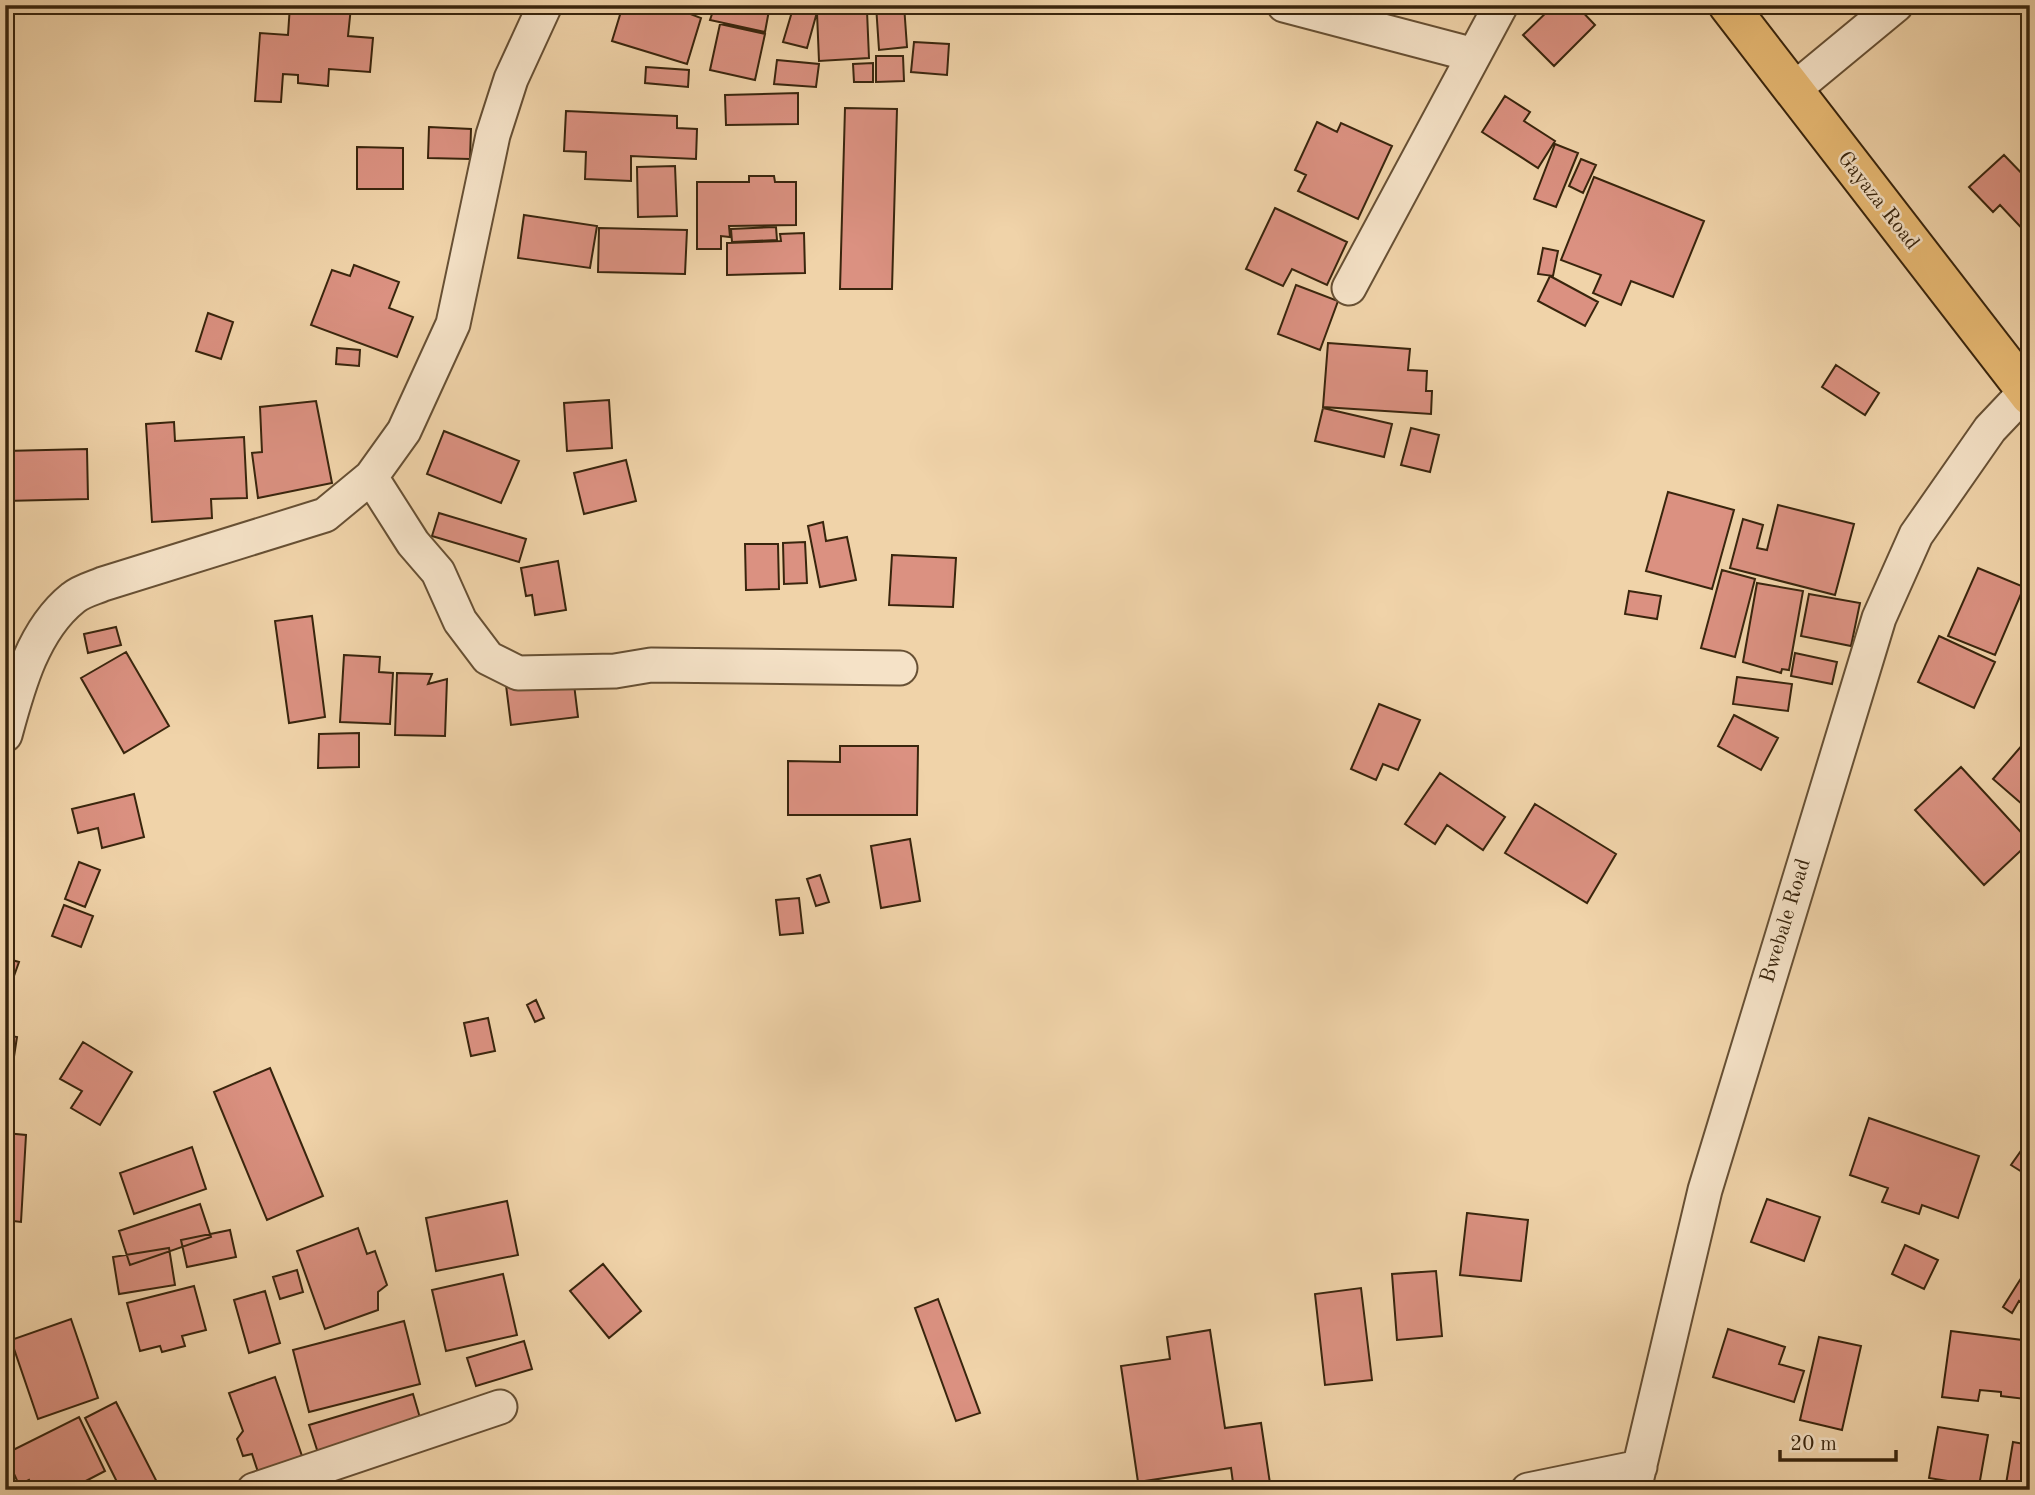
<svg xmlns="http://www.w3.org/2000/svg" width="2035" height="1495" viewBox="0 0 2035 1495" font-family="'Old Standard TT',serif">
<style>
.building{fill:#db9181;stroke:#39250d;stroke-width:2}
.lines{fill:none;stroke-linecap:round;stroke-linejoin:round}
.street-casing{stroke:#675034;stroke-width:37}
.primary-casing{stroke:#39250d;stroke-width:42}
.street{stroke:#f5e2c7;stroke-width:33}
.primary{stroke:#e8ba74;stroke-width:38}
.labels{text-anchor:middle;dominant-baseline:central;stroke-width:5;stroke-linejoin:round;paint-order:stroke}
.street-label{font-size:21px;fill:#39250d;stroke:#f5e2c7}
</style>
<rect width="100%" height="100%" fill="#f0d3a9"/>
<filter id="stains"><feTurbulence type="fractalNoise" baseFrequency=".00286" numOctaves="4"/><feColorMatrix values="0 0 0 0 .2 0 0 0 0 .09 0 0 0 0 .02 0 0 0 .5 -.17"/></filter>
<radialGradient id="worn" r=".72"><stop offset=".6" stop-color="#630" stop-opacity="0"/><stop offset="1" stop-color="#630" stop-opacity=".3"/></radialGradient>
<path class="building" d="M290,5L351,7L348,36L373,38L370,72L329,69L328,86L298,83V75L283,74L281,102L255,101L260,33L288,35Z
M623,5H667L701,18L687,64L612,41Z
M691,5H770L765,32L710,20L712,14L690,9Z
M794,5H819L807,48L783,42Z
M876,5H904L907,47L879,50Z
M1554,5H1576L1595,25L1554,66L1523,35Z
M867,11L869,58L819,61L817,13Z
M720,24L765,34L755,80L710,70Z
M914,42L949,44L947,75L911,72Z
M876,56H903L904,81L876,82Z
M777,60L819,64L816,87L774,84Z
M873,63V82H854L853,64Z
M646,67L689,70L688,87L645,83Z
M798,93V124L726,125L725,95Z
M1505,96L1530,112L1524,121L1555,141L1538,168L1482,132Z
M845,108L897,109L892,289H840Z
M566,111L677,116V128L697,129L696,159L631,156V181L585,179L586,152L564,151Z
M1317,122L1337,132L1341,123L1392,146L1358,219L1298,191L1306,175L1295,170Z
M429,127L471,129L470,159L428,158Z
M1555,144L1578,153L1556,207L1534,199Z
M357,147L403,148V189H357Z
M2004,155L2030,182V237L2000,205L1993,212L1969,187Z
M1581,159L1596,165L1583,193L1569,186Z
M675,166L677,216L638,217L637,167Z
M749,176H774L775,182H796V225L729,226L730,237L721,236V249H697V182H749Z
M1594,177L1704,221L1673,297L1631,281L1621,305L1593,293L1601,275L1561,260Z
M1275,208L1347,242L1327,285L1292,269L1283,286L1246,269Z
M524,215L597,226L590,268L518,258Z
M776,227L777,240L732,242L731,229Z
M599,228L687,230L685,274L598,272Z
M804,233L805,273L727,275V243L781,241L780,234Z
M1543,248L1558,251L1553,276L1538,274Z
M354,265L399,282L389,308L413,317L397,357L311,325L332,270L350,276Z
M1550,276L1598,302L1585,326L1538,301Z
M1296,285L1338,301L1320,350L1278,334Z
M208,313L233,322L221,359L196,351Z
M1328,343L1410,349L1408,370L1427,371L1426,391H1432L1431,414L1323,407Z
M337,348L360,350L359,366L336,364Z
M1836,365L1879,393L1865,415L1822,387Z
M609,400L612,448L567,451L564,403Z
M316,401L332,483L258,498L252,453L262,452L260,407Z
M1323,408L1392,424L1384,457L1315,441Z
M174,422L175,441L244,437L247,498L211,499L212,518L152,522L146,424Z
M1411,428L1439,435L1430,472L1401,465Z
M444,431L519,461L501,503L427,474Z
M87,449L88,499L5,501V451Z
M626,460L636,501L584,514L574,473Z
M1668,492L1734,510L1712,589L1646,571Z
M1778,505L1854,524L1835,595L1730,568L1743,519L1763,525L1757,548L1767,550Z
M439,513L526,539L519,562L432,536Z
M823,522L826,541L847,537L856,580L820,587L808,526Z
M805,542L807,583L784,584L783,543Z
M745,544H778L779,589L746,590Z
M892,555L956,558L953,607L889,605Z
M558,561L566,610L535,615L532,595L526,596L521,568Z
M1978,568L2024,587L1995,655L1948,636Z
M1722,570L1755,579L1735,657L1701,648Z
M1757,583L1803,591L1789,670L1782,669L1781,673L1743,662Z
M1629,591L1661,596L1657,619L1625,614Z
M1809,594L1860,603L1851,646L1801,636Z
M312,616L325,717L289,723L275,621Z
M116,627L121,645L88,653L84,634Z
M1939,636L1995,662L1974,708L1918,682Z
M126,652L169,726L124,753L81,678Z
M1795,653L1837,662L1832,684L1791,676Z
M344,655L380,657L379,672L393,673L390,724L340,722Z
M397,673L432,674L428,684L447,679L445,736L395,735Z
M573,676L578,717L511,725L506,685Z
M1737,677L1792,684L1788,711L1733,704Z
M1379,704L1420,720L1398,770L1383,764L1376,780L1351,769Z
M1734,715L1778,738L1761,770L1718,746Z
M359,733V767L318,768L319,734Z
M2030,736V811L1993,779Z
M840,746H918L917,815H788V761L840,762Z
M1961,767L2030,842L1984,885L1915,810Z
M1440,773L1505,817L1483,850L1447,825L1435,844L1405,824Z
M134,794L144,837L102,848L98,828L78,833L72,809Z
M1535,804L1616,854L1587,903L1505,853Z
M910,839L920,901L881,908L871,846Z
M79,862L100,870L85,907L65,899Z
M820,875L829,902L816,906L807,879Z
M799,898L803,933L780,935L776,900Z
M64,905L93,916L81,947L52,936Z
M5,958L19,962L5,1001Z
M536,1000L544,1018L535,1022L527,1005Z
M488,1018L495,1051L471,1056L464,1023Z
M5,1035L17,1037L7,1102H5Z
M83,1042L132,1072L100,1125L71,1108L82,1091L60,1079Z
M270,1068L323,1196L267,1220L214,1092Z
M1869,1118L1979,1156L1958,1218L1922,1205L1919,1214L1882,1202L1888,1188L1850,1175Z
M5,1133L26,1135L21,1222L5,1220Z
M2030,1138V1177L2011,1165Z
M192,1147L206,1189L134,1214L120,1173Z
M1767,1199L1820,1217L1804,1261L1751,1242Z
M507,1201L518,1255L436,1271L426,1218Z
M200,1204L211,1237L130,1265L119,1231Z
M1467,1213L1528,1220L1521,1281L1460,1275Z
M358,1228L367,1254L375,1251L387,1285L378,1292V1310L325,1329L297,1251Z
M230,1230L236,1257L187,1267L181,1240Z
M1905,1245L1938,1260L1924,1289L1892,1274Z
M169,1248L175,1285L119,1294L113,1257Z
M603,1264L641,1311L609,1338L570,1291Z
M2030,1264V1308L2019,1301L2012,1313L2003,1307Z
M297,1270L303,1292L280,1299L273,1277Z
M1436,1271L1442,1336L1397,1340L1392,1274Z
M503,1274L517,1335L446,1351L432,1290Z
M194,1286L206,1330L182,1336L185,1346L162,1352L160,1346L140,1351L127,1303Z
M1361,1288L1372,1380L1325,1385L1315,1294Z
M265,1291L280,1343L249,1353L234,1300Z
M938,1299L980,1413L956,1421L915,1308Z
M71,1319L98,1398L38,1419L11,1340Z
M404,1321L420,1384L309,1412L293,1350Z
M1728,1329L1785,1347L1779,1364L1804,1371L1794,1402L1713,1377Z
M1210,1330L1225,1428L1261,1423L1271,1490H1234L1231,1468L1138,1482L1121,1366L1170,1359L1167,1337Z
M1951,1331L2030,1341V1410H2024L2026,1399L2001,1396V1392L1980,1390L1978,1401L1942,1397Z
M1819,1337L1861,1346L1842,1430L1800,1420Z
M524,1341L532,1369L476,1386L467,1358Z
M275,1377L302,1456L258,1472L252,1454L243,1456L237,1439L243,1431L229,1393Z
M413,1394L423,1428L320,1459L309,1425Z
M116,1402L161,1490H121L85,1418Z
M79,1417L105,1471L80,1484L83,1490H33L29,1480L19,1485L5,1454Z
M1938,1427L1988,1435L1979,1486L1929,1478Z
M2013,1442L2030,1445V1490H2005Z"/>
<g class="lines">
<g class="street-casing">
<path id="street" d="M1284,5L1474,55
M1792,91L1896,5
M1349,288L1501,5
M371,477L413,543L438,572L460,621L488,658L518,673L615,671L651,665L900,668
M5,735C18,687 33,630 73,598C81,591 94,588 103,584L325,515L371,477L404,431L453,324L493,135L511,79L545,5
M254,1490L500,1407
M1528,1490L1640,1467
M1634,1490L1705,1190L1879,618L1916,535L1990,429L2026,391"/>
</g>
<g class="primary-casing">
<path id="primary" d="M1728,5L2030,396"/>
</g>
<use href="#street" class="street"/>
<use href="#primary" class="primary"/>
</g>
<g class="labels">
<g class="street-label">
<text transform="translate(1878 201) rotate(52)">Gayaza Road</text>
<text transform="translate(1786 921) rotate(-73)">Bwebale Road</text>
</g>
</g>
<rect width="2035" height="1495" fill="none" stroke="#f0d3a9" stroke-width="28"/>
<rect x="7" y="7" width="2021" height="1481" fill="none" stroke="#39250d" stroke-width="3.5"/>
<rect x="14" y="14" width="2007" height="1467" fill="none" stroke="#39250d" stroke-width="2"/>
<path d="M1780 1450v10h116v-10" fill="none" stroke="#39250d" stroke-width="3.5"/>
<text x="1790" y="1450" font-size="21" fill="#39250d" stroke="#f5e2c7" stroke-width="5" paint-order="stroke">20 m</text>
<rect width="100%" height="100%" filter="url(#stains)"/>
<rect width="100%" height="100%" fill="url(#worn)"/>
</svg>
